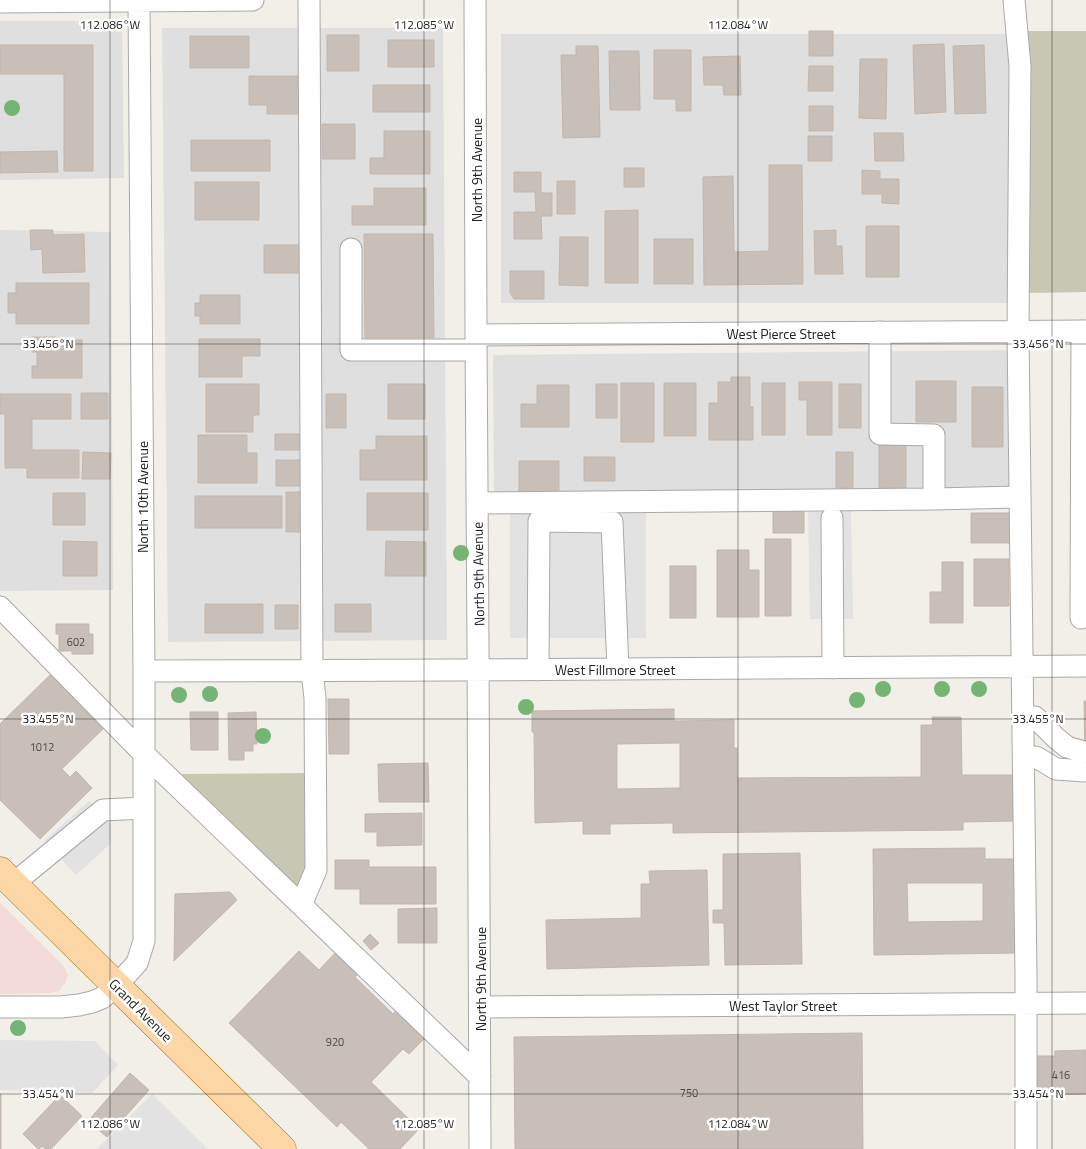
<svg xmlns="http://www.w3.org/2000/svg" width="1086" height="1149" viewBox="0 0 1086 1149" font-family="'Titillium Web',sans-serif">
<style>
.residential{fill:#e0dfdf}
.commercial{fill:#f2dad9}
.construction{fill:#c7c7b4}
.parking{fill:#e2e2e2}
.building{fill:#c7bfb8;stroke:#c4b6ab;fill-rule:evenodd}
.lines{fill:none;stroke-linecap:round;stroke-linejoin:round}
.minor-casing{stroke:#a9a9a9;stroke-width:23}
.major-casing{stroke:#a06b00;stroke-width:29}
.minor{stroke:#fff;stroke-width:21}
.major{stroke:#fcd6a4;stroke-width:28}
.tree{fill:#74b475}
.ticks{fill:none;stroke:#222;stroke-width:1;stroke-opacity:0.45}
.labels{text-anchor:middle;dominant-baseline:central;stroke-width:5;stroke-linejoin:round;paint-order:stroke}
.number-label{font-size:11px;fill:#4b4948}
.street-label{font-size:14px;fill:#222;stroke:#fff}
.ticks-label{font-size:12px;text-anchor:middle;fill:#222;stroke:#fff;stroke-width:5;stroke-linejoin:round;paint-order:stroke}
</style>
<rect width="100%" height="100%" fill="#f2efe9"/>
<path class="residential" d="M0,21H122L124,178L0,180Z
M162,28H443L447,640L168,642Z
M501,34H1009L1010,303H501Z
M0,230L111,232L113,590L0,591Z
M1011,350L1012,492L494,497L493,355Z"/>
<path class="commercial" d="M0,903L63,965L68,975L65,983L59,991L51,993L0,994Z"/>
<path class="construction" d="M1025,31H1086V292L1028,293Z
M313,773L314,869L302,902L176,774Z"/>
<path class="parking" d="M851,511L853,619H810L808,512Z
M510,512H646V638H510Z
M89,801L111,824V843L76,875L44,841Z
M0,1040L95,1041L118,1065L92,1093L0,1090Z
M152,1094L208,1149H97Z"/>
<path class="building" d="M809,31H833V56H809Z
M327,35H359V71H327Z
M190,36H249V68H190Z
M388,40H434V67H388Z
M944,44L946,112L915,114L913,45Z
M0,45H93V171H64V74H0Z
M984,45L986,113L955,114L953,46Z
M576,46H598L600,137L563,138L561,55H576Z
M654,50H691V111H676V99H654Z
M609,51H639L640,110H610Z
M740,56L741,95H724L723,85H704L703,57Z
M860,59H887L886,119L859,118Z
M809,66H833V91H808Z
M249,76H301V114H267V105H249Z
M373,85H430V112H373Z
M809,106H833V131H809Z
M322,124H355V159H322Z
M384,131H430V174H370V158H384Z
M874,133H903L904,161H875Z
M808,136H832V161H808Z
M191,140H270V171H191Z
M57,151L58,172L0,173V152Z
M769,165H802L803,284L704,285L703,177L733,176L734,252L769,251Z
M624,168H644V187H624Z
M862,170L880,171V179H899V204L882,203V194H862Z
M514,172H541V193H552V216H541L542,239H514V212H536L535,192H514Z
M557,181H575V214H557Z
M195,182H259V220H195Z
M374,188H426V225H352V206H374Z
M638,210V283H605V211Z
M866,226H899V277H866Z
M30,230H53V235L84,234L85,272L43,273L42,249L31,250Z
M836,230V246H842L843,274H815L814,231Z
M364,234H433L434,338H365Z
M560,237H588V286L559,285Z
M654,239H693V284H654Z
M264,245H304V273H264Z
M510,271H544V299H514L510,293Z
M16,283H89V324H16V313H8V293H16Z
M200,295H240V324H200V316H195V303H200Z
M32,337H56V340H82V378H32V366H37V352H32Z
M199,339H260V356H242V377H199Z
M731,377H750V407H753V440H709V403H718V382H731Z
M916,381H956V422H916Z
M799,382H832V435H807V400H799Z
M621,383H654V442H621Z
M664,383H696V436H664Z
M762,383H785V435H762Z
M206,384H259V415H253V432H206Z
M388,384H425V419H388Z
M596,384H617V418H596Z
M839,384H861V428H839Z
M537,385H569V427H521V404H537Z
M972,387H1003V447H972Z
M81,393H108V419H81Z
M0,394H71V419H32V450H79V478H27V468H5V414H0Z
M326,394H346V428H326Z
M275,434H305V450H275Z
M198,435H247V453H257V483H198Z
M376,436H427V480H360V450H376Z
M879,444H906V488H879Z
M83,452L111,453L110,479H82Z
M836,452H853V488H836Z
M584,457H615V481H584Z
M276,460H304V486H276Z
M519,461H559V494H519Z
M286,492H305V532H286Z
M53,493H85V525H53Z
M367,493H428V530H367Z
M195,496H282V528H195Z
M773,506H804V533H773Z
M971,513H1011V543H971Z
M765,539H791V616H765Z
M63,541L97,542V576H63Z
M386,541L426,542V576H385Z
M717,550H749V570H759V617H717Z
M974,559H1009V606H974Z
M942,562H963V623H930V592H942Z
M670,566H696V618H670Z
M205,604H263V633H205Z
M335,604H371V632H335Z
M275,605H298V629H275Z
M56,624H89V634H93V654H72V651H59V634H56Z
M53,672L107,725L62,769L70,777L76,771L92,788L40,839L0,800V724Z
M328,699H349V754H329Z
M1084,701H1086V773H1085Z
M674,709V721L734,720V748H737V778L921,777V725H933L932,717H961L962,775H1014L1015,821L963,822V830L673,833V823L610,824V834H583V821L535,823L534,732H532V711ZM680,743V788L617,789V744Z
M190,712H218V750H191Z
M256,712L257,744H253V751H244V760H229L228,713Z
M428,763L429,802H379L378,764Z
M422,813V845L377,846V832H365V814Z
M985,848V859H1016L1018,953L874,955L873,849ZM907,883H983V921L908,922Z
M800,853L802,964L725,965L724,923H713V910H723V854Z
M335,860H369V867H436V904H360V889H335Z
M707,870L709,965L547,969L546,920L641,918V884H650L649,871Z
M230,892L237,900L174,961L175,894Z
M437,908V943H398V909Z
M370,934L379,943L371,950L363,941Z
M340,948L362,970L355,977L393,1014L398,1008L427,1036L409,1054L403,1049L371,1082L419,1129L400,1149H369L341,1122L337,1127L229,1023L299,951L319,970Z
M862,1033L863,1149H515L514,1037Z
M1086,1050V1094L1037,1095V1056H1055V1051Z
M130,1073L149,1090L107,1137L88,1121Z
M0,1094H1V1149H0Z
M60,1095L82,1116L51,1149H45L43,1146L38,1149L23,1134Z"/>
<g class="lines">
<g class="minor-casing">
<path id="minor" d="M475,0L476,335L478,645L480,1149
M1014,0L1020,66L1018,332L1026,975V1149
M0,2L253,0
M351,249V350H476
M880,332V434L934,435V499
M476,335L1086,331
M477,503L934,499L1020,497
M832,518L833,668
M0,607L144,754L480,1077
M1081,618L1082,331
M538,670L539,521L612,522L618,669
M144,671L452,670L1086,666
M1035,717L1056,738L1067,747L1084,752
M1036,757L1056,769L1085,771
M13,884L103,810L144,808
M301,905L316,870L315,698L312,671L309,0
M0,1007H61L79,1005L92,1002L102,998L116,986L137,963L144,941V671L139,0
M480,1007L1086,1003"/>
</g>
<g class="major-casing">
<path id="major" d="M0,871L282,1149"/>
</g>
<use href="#minor" class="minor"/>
<use href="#major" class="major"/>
</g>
<g class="tree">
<circle cx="12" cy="108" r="8"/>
<circle cx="461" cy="553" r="8"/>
<circle cx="883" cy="689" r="8"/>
<circle cx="942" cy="689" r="8"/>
<circle cx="979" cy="689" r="8"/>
<circle cx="210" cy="694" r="8"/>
<circle cx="179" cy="695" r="8"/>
<circle cx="857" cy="700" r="8"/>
<circle cx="526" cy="707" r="8"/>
<circle cx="263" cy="736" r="8"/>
<circle cx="18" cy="1028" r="8"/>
</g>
<path class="ticks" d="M110,0V1149M424,0V1149M738,0V1149M1052,0V1149M0,344H1086M0,719H1086M0,1094H1086"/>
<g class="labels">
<g class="number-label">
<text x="76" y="642">602</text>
<text x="42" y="747">1012</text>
<text x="335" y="1042">920</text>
<text x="1061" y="1075">416</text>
<text x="689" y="1093">750</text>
</g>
<g class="street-label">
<text transform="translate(476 170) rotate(-90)">North 9th Avenue</text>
<text x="781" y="333">West Pierce Street</text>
<text transform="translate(142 497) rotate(-90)">North 10th Avenue</text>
<text transform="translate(478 574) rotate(-91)">North 9th Avenue</text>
<text x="615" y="669">West Fillmore Street</text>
<text transform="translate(480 979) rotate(-90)">North 9th Avenue</text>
<text x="783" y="1005">West Taylor Street</text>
<text transform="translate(141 1010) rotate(45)">Grand Avenue</text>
</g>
</g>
<g class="ticks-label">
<text x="110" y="29">112.086°W</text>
<text x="424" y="29">112.085°W</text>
<text x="738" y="29">112.084°W</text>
<text x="48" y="348">33.456°N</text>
<text x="1038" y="348">33.456°N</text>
<text x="48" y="723">33.455°N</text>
<text x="1038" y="723">33.455°N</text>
<text x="48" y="1098">33.454°N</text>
<text x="1038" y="1098">33.454°N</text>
<text x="110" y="1128">112.086°W</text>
<text x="424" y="1128">112.085°W</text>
<text x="738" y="1128">112.084°W</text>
</g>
</svg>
